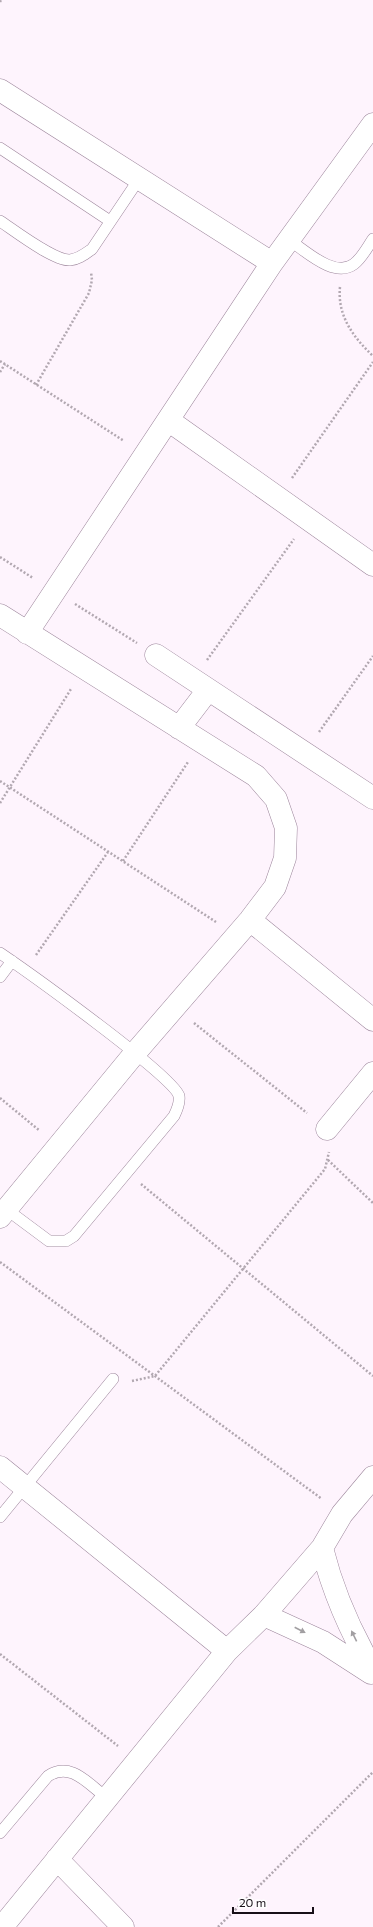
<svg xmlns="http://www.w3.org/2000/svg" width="373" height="1927" viewBox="0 0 373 1927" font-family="Commissioner,sans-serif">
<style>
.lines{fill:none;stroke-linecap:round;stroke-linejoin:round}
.lane-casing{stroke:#9c859b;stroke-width:12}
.street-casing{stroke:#9c859b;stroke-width:23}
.path{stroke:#b2a8b1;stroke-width:2.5;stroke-dasharray:2 2;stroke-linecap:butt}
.lane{stroke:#fff;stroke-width:11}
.street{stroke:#fff;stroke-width:22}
.oneway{fill:#a29fa2}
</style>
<rect width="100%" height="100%" fill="#fef4fd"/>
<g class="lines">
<g class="lane-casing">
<path id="lane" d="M0,148L110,221
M0,221C15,231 54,261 70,260C79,259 85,254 92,249L139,179
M289,240C305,250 334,279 354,264C362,258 368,246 373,239
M0,953C25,970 175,1077 179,1096C180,1102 177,1110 174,1116L74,1236L66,1241H49L6,1209
M0,977L12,961
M0,1517L113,1379
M0,1833L48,1776C71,1761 88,1784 106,1797"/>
</g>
<g class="street-casing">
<path id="street" d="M0,90L272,263
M168,420L373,565
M0,615L256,776L276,799L286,828L285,858L275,887L250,920L135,1053L0,1217
M27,633L272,263L373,124
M156,655L373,798
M179,728L208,690
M250,920L373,1020
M327,1129L373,1073
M0,1467L227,1651
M322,1548C333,1592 350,1631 373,1670
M264,1615L323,1642L371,1673
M57,1859L123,1927
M2,1927L227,1651L264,1615L322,1548L342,1514L373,1477"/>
</g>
<path class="path" d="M0,2L1,0
M340,287C337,316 354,338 373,356
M0,361L124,441
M0,372L5,364
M36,385L89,293L92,280L91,272
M292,478L373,362
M0,557L33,578
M75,604L137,643
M207,660L294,539
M319,732L373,656
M0,781L216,922
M0,803L71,689
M123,861L188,762
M36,955L108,852
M194,1023L307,1113
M0,1098L40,1131
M328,1160L373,1203
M141,1184L373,1376
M0,1262L322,1499
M132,1381L155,1376L325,1169L329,1152
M0,1654L118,1746
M218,1927L373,1772"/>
<use href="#lane" class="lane"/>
<use href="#street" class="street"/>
</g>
<defs><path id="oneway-solid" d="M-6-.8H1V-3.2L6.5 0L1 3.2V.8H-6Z"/></defs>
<g class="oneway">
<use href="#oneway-solid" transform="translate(300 1630) rotate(27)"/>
<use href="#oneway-solid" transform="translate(354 1636) rotate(-116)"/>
</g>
<path d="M233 1907v6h80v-6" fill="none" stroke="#170f17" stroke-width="2"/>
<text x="239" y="1907" font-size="12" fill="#170f17" stroke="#ffffff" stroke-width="3" paint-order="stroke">20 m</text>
</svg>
